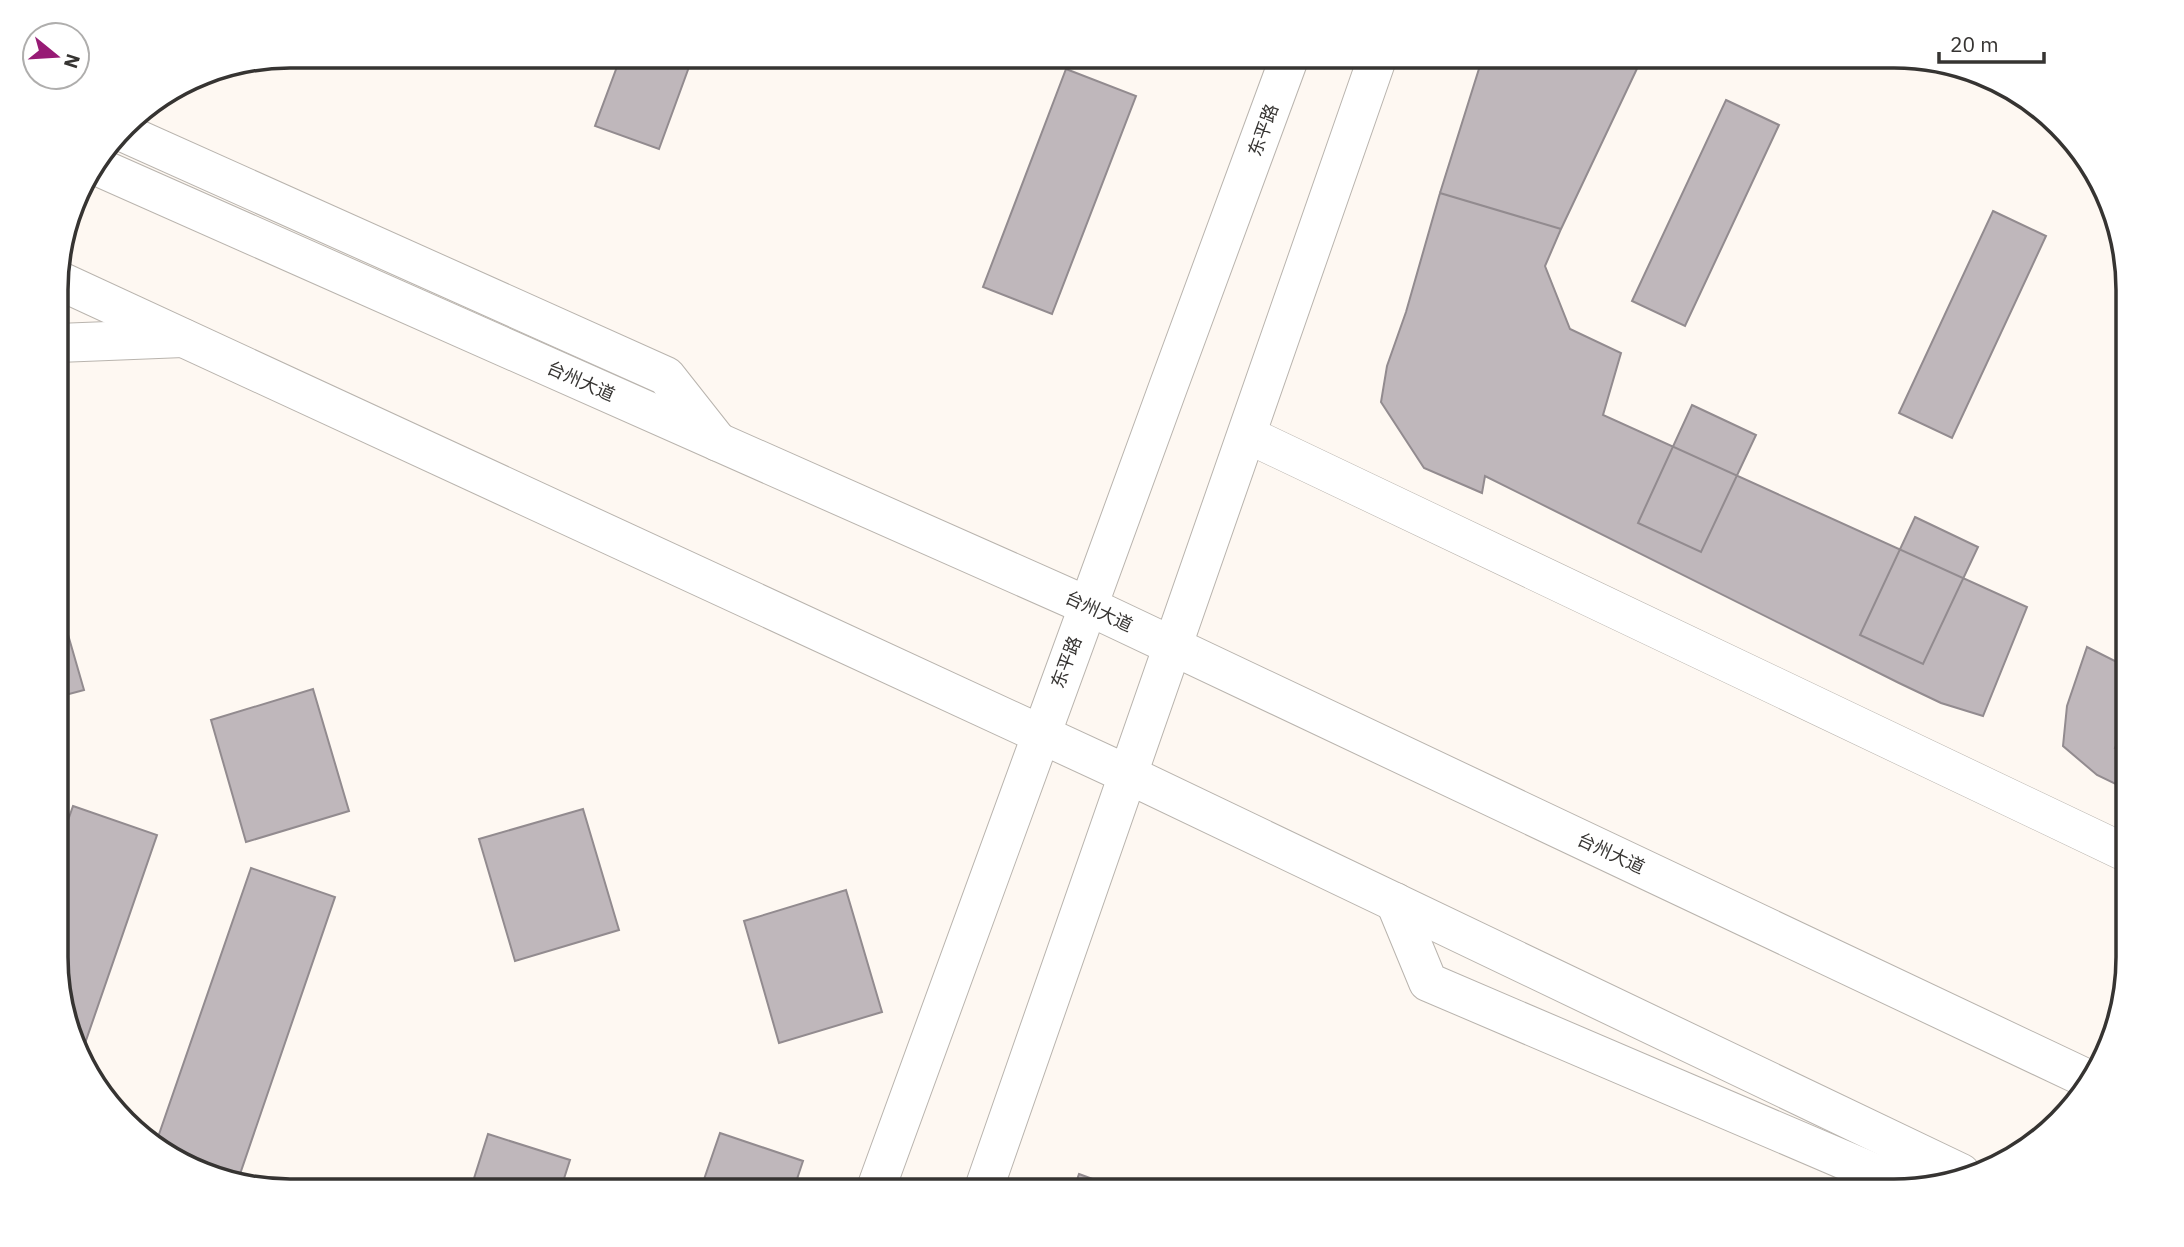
<svg xmlns="http://www.w3.org/2000/svg" width="2184" height="1247" viewBox="0 0 2184 1247" font-family="'IBM Plex Sans','Noto Sans SC',sans-serif">
<style>
.building{fill:#bfb7bb;stroke:#928b8f;stroke-width:2}
.lines{fill:none;stroke-linecap:round;stroke-linejoin:round}
.street-casing{stroke:#b9b4ae;stroke-width:38}
.secondary-casing{stroke:#b9b4ae;stroke-width:40}
.primary-casing{stroke:#b9b4ae;stroke-width:40}
.street{stroke:#fff;stroke-width:37}
.secondary{stroke:#fff;stroke-width:38}
.primary{stroke:#fff;stroke-width:38}
.labels{text-anchor:middle;dominant-baseline:central;stroke-width:5;stroke-linejoin:round;paint-order:stroke}
.street-label{font-size:18px;fill:#363432;stroke:#fff}
.rim{fill:none;stroke:#363432;stroke-width:3.5}
</style>
<rect width="100%" height="100%" fill="#fef8f2"/>
<path class="building" d="M621,56H693L659,149L595,126Z
M1483,56H1643L1561,229L1440,193Z
M1066,69L1136,96L1052,314L983,287Z
M1726,100L1779,125L1685,326L1632,301Z
M1440,193L1561,229L1545,266L1570,329L1621,353L1603,415L2027,607L1983,716L1941,703L1899,683L1485,476L1482,493L1424,468L1381,402L1387,366L1406,312Z
M1993,211L2046,236L1952,438L1899,413Z
M1692,405L1756,435L1701,552L1638,523Z
M1915,517L1978,547L1923,664L1860,635Z
M58,600L84,690L58,697Z
M2087,647L2127,667L2128,790L2097,775L2063,746L2067,706Z
M313,689L349,811L246,842L211,720Z
M2127,722L2128,753L2115,748Z
M73,806L157,835L82,1052L58,987V849Z
M583,809L619,930L515,961L479,839Z
M251,868L335,897L239,1177L174,1160L156,1143Z
M846,890L882,1012L779,1043L744,921Z
M720,1133L803,1161L793,1191H700Z
M488,1134L570,1160L560,1191H470Z
M1079,1174L1125,1191H1073Z"/>
<g class="lines">
<g class="street-casing">
<path id="street" d="M1248,435L2128,854"/>
</g>
<g class="secondary-casing">
<path id="secondary" d="M122,132L666,376L718,442
M58,343L183,338
M1395,902L1428,982L1912,1189
M875,1191C1011,811 1151,434 1290,56
M983,1191L1378,56"/>
</g>
<g class="primary-casing">
<path id="primary" d="M96,166L1088,606L2090,1080
M58,280L1129,775L1961,1173"/>
</g>
<use href="#street" class="street"/>
<use href="#secondary" class="secondary"/>
<use href="#primary" class="primary"/>
</g>
<g class="labels">
<g class="street-label">
<text transform="translate(1263 130) rotate(-70)">东平路</text>
<text transform="translate(581 381) rotate(24)">台州大道</text>
<text transform="translate(1099 611) rotate(25)">台州大道</text>
<text transform="translate(1066 662) rotate(-69)">东平路</text>
<text transform="translate(1611 853) rotate(25)">台州大道</text>
</g>
</g>
<path d="M0 0H2184V1247H0ZM290 68H1894A222 222 0 0 1 2116 290V957A222 222 0 0 1 1894 1179H290A222 222 0 0 1 68 957V290A222 222 0 0 1 290 68Z" fill="#fff" fill-rule="evenodd"/>
<path class="rim" d="M290 68H1894A222 222 0 0 1 2116 290V957A222 222 0 0 1 1894 1179H290A222 222 0 0 1 68 957V290A222 222 0 0 1 290 68Z"/>
<g transform="translate(56 56) rotate(108)"><circle r="33" fill="#ffffff" stroke="#afaead" stroke-width="2"/>
<path d="M0-5L12 26L0 18L-12 26Z" fill="#971b75"/>
<text y="-10" font-size="19" font-weight="bold" text-anchor="middle" fill="#363432">N</text>
</g>
<path d="M1939 52v10h105v-10" fill="none" stroke="#363432" stroke-width="3.5"/>
<text x="1950" y="52" font-size="21" fill="#363432" stroke="#ffffff" stroke-width="5" paint-order="stroke">20 m</text>
</svg>
